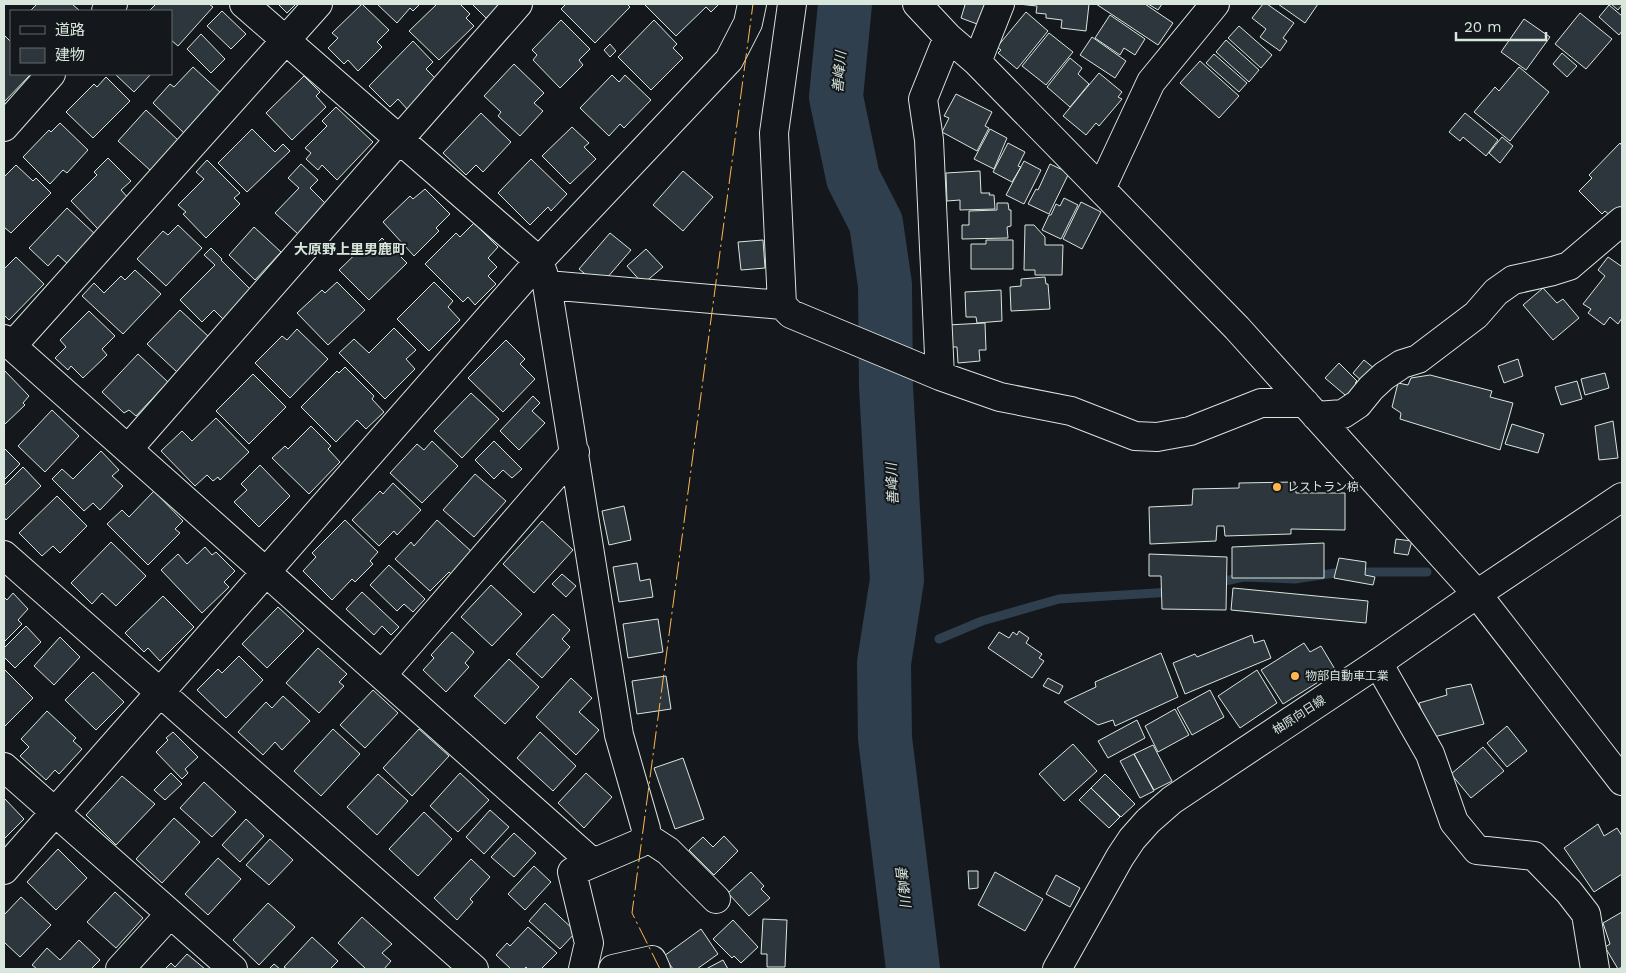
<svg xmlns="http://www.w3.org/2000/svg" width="1626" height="973" viewBox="0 0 1626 973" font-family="'Work Sans','Noto Sans JP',sans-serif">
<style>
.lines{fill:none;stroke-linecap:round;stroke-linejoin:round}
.stream{stroke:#2f3f4d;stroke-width:9}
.river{stroke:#2f3f4d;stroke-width:54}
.building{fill:#2c363c;stroke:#d8e6dc}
.minor-casing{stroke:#d8e6dc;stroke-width:30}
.major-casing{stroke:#d8e6dc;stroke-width:30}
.minor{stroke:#14181c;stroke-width:28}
.major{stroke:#14181c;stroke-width:28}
.power{stroke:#ffb74d;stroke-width:1;stroke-dasharray:18 4 2.5 4;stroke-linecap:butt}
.poi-dot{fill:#ffb74d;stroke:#14181c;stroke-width:2}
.labels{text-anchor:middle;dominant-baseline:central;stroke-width:4;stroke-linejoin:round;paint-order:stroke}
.poi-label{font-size:12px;fill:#d8e6dc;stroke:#14181c;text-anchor:start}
.street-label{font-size:12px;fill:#d8e6dc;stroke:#14181c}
.water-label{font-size:14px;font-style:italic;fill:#d8e6dc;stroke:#14181c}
.neighbourhood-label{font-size:14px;font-weight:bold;fill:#d8e6dc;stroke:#14181c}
</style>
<rect width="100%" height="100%" fill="#14181c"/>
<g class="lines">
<path class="stream" d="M1216,583L1243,577L1295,579L1342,572H1427
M939,639L982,621L1059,599L1172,592"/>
<path class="river" d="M845,4L836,97L853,178L876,223L885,285L886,387L897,580L884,663L885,738L913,969"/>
</g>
<path class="building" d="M37,4H72L80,11H30Z
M156,4H209L213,7L178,46L171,40V11H149Z
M278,4H296L287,13Z
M362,4L389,30L377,42L382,47L358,71L348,60L344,64L328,48L338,38L332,33Z
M377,4H420L413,11L410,8L397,23Z
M437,4H460L470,14L466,18L474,26L439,60L409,31Z
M472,4H501L486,18Z
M566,4H627L630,7L595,43L561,9Z
M644,4H719L711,12L706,7L676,36Z
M962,4H993L985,27L961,18L965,5Z
M1018,4H1089L1086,31L1061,28L1062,20L1046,18V14L1036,13L1037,6Z
M1096,4H1145L1173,23L1158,45Z
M1148,4H1162L1158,10Z
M1263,4H1267L1294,23L1283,38L1287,41L1280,51L1260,37L1266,29L1252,18Z
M1278,4H1318L1305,23Z
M1611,4H1622V5L1618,10Z
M1609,5L1622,16V31L1619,35L1599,17Z
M222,11L246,34L231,49L207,26Z
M1026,12L1048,31L1017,69L998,53L1001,50L997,47Z
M1580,13L1612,39L1586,69L1555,44Z
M1110,15L1145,39L1135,55L1124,48L1120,55L1095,38Z
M1524,19L1550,37L1526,70L1501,52Z
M561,20L590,49L579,60L583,65L560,88L533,60L537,55L532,50Z
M654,20L677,44L673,48L683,58L651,90L618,57Z
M1239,26L1272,55L1261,68L1228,38Z
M1049,33L1073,52L1046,85L1022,66Z
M201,34L225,59L211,73L187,49Z
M4,35L11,42V74H31L4,102Z
M1092,37L1126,61L1115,78L1080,55Z
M1226,40L1259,70L1249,82L1216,52Z
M413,41L433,62L426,69L437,80L408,110L398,99L390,107L369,86Z
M610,44L616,51L610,57L604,50Z
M1562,53L1577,66L1567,77L1553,64Z
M1214,54L1247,83L1239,92L1206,63Z
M1070,58L1082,68L1078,74L1089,84L1070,107L1047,87Z
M1200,61L1239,96L1219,118L1180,83Z
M514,64L544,93L534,103L543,111L520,136L498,116L501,112L484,96Z
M193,67L222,94L185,134L153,103L170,84L174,87Z
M1519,67L1549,92L1510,141L1474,112L1495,87L1499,91Z
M1099,73L1122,92L1118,97L1122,99L1099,126L1096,123L1086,135L1063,116Z
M115,74H151L134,92Z
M612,75L619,82L625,75L651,100L624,128L620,124L609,136L580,108Z
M304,76L320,92L316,96L326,107L292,140L266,113Z
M106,77L130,101L93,138L66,112L94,84L97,87Z
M956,94L992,112L985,126L989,128L977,151L942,132L949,118L944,116Z
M336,107L373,142L337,180L322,165L318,170L306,159L311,153L305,148L327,126L322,121Z
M146,110L179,141L151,171L118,141Z
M481,113L511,142L483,172L476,165L466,175L443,153Z
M1465,113L1498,140L1486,156L1463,137L1460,141L1449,132Z
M60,123L88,150L67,173L63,170L50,184L23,157L49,130L51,132Z
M572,127L589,143L584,147L596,159L570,184L542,156Z
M252,129L275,152L283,144L290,151L247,192L218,163Z
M990,129L1007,138L994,169L974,159Z
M1502,137L1513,146L1500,163L1489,153Z
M1008,143L1025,152L1018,166L1021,167L1012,182L993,172Z
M1620,143L1622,146V211L1614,219L1605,211L1602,214L1579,191L1592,178L1589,175Z
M108,158L131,181L121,190L130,200L99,230L71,201L97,175L94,172Z
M531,159L567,194L551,211L548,207L530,225L498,193Z
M207,160L240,193L234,198L240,204L206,238L183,214L186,212L178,205L204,179L196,172Z
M1024,161L1041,170L1024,204L1006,195Z
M301,164L318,180L310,188L326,204L298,234L275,213L299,188L288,178Z
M1050,164L1069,173L1049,214L1028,204L1036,189L1038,190Z
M16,165L33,181L36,178L51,193L11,233L4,227V177Z
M683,171L713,197L683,231L653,205Z
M980,171L981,193H990L989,195H994L995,209L960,210V200L947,201L946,173Z
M425,189L450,214L436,228L439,231L414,256L383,222L410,196L413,199Z
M1064,198L1078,205L1061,239L1042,230L1049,215H1051L1056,204L1060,206Z
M1081,202L1101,212L1082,249L1063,239Z
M997,203H1008L1009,210H1011V226L1007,227L1008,238L962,239V225H969V211L997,210Z
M67,208L96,235L68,264L58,255L48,266L29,248Z
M474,223L498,247L488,258L497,267L488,276L496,284L475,305L468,297L463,302L425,264L456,233L460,237Z
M178,225L202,248L166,286L137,259L163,231L168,235Z
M1025,225H1034L1045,237V245H1063L1062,275H1035V270H1024Z
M254,227L281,252L255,280L229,255Z
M610,233L631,250L600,286L579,269Z
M382,238L407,263L369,300L339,270L368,242L373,247Z
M763,240L765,268L741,270L738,242Z
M986,240H1013V269H971V244H986Z
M211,248L222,259L221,260L251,290L223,319L214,310L202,322L180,300L215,265L204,255Z
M646,249L663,267L643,284L627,266Z
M16,257L44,284L9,320L4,315V269Z
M1608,257L1621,266L1622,264V318L1618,324L1610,317L1604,325L1588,313L1591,309L1583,304L1605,276L1598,270Z
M135,270L161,294L123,334L82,296L94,283L104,293L121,276L125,280Z
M1045,277L1046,284H1048L1050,309L1011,311L1010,287L1021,286V279Z
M337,282L365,310L328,345L297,313L322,290L325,293Z
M434,282L453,301L448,307L460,320L429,351L397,319Z
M1543,288L1557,303L1563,299L1579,318L1553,340L1523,305Z
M1001,290L1002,321L977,323L976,317H966L965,292Z
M180,310L209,337L177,372L147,344Z
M89,311L115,336L102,349L107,355L83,378L71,366L68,370L55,358L66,347L60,340Z
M985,323L986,350H979L980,361L958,363L957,347H948L947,325Z
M394,328L416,350L406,359L415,369L385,399L339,353L354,339L369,353Z
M297,329L328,359L290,398L255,363L282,336L287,340Z
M506,340L525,359L520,364L535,379L503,412L468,378Z
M138,354L168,382L136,416L129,410L124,413L102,392Z
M1518,359L1523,376L1504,383L1498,366Z
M1364,360L1375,369L1363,382L1353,373Z
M1339,363L1357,381L1355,383L1361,389L1351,400L1325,378Z
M345,367L374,396L372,399L384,412L366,429L357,420L336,442L301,407L337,371L339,373Z
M4,370L29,396L23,403L25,405L4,425Z
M1605,373L1609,388L1585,395L1581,379Z
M253,374L286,407L249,444L216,411Z
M1430,375L1492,391L1490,397L1513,403L1500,450L1400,419L1401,413L1392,407L1398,383L1408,385L1411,378Z
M1577,381L1582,399L1561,405L1555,387Z
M471,393L499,419L462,458L434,431Z
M533,396L540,403L532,411L545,423L519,450L500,431Z
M52,410L79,436L45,472L18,446Z
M216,418L249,452L220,480L218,477L213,481L207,475L195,486L161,451L182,431L192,441Z
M1613,421L1618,458L1599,460L1595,426Z
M1512,424L1544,434L1538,453L1505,444Z
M311,426L331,446L328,449L340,462L309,494L272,458L285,446L288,449Z
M432,441L458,466L422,503L390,473L417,444L424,450Z
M494,441L522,469L512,478L503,470L494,479L475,460Z
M4,448L20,464L4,480Z
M101,451L119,470L112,476L123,486L100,510L93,503L84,511L52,479L62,469L73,479Z
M260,465L290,496L259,527L234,502L247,490L241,484Z
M23,467L41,486L6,520L4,517V486Z
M475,474L506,501L474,537L443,510Z
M1295,482L1296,493H1345V530L1291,529V534L1225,536L1224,526H1217L1216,541L1150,544L1149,507L1192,505L1193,489L1239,488V483Z
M393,483L421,510L397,535L394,531L379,546L352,520L380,491L383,494Z
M154,491L183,521L175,529L180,533L148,565L107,524L122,510L129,517Z
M57,496L87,526L60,553L53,546L42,556L19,533Z
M624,506L631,540L609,545L602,511Z
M345,520L378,552L370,561L373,564L355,582L352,579L332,600L303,571L316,557L312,553Z
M437,520L472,552L451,574L449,572L430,591L395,559L411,542L414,546Z
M542,521L573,550L534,593L503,564Z
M1396,539L1412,541L1408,555L1394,553Z
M111,542L146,576L116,606L102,593L92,604L71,583Z
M1324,543V578H1232V547Z
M205,547L212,555L216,552L235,571L224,582L229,587L202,613L161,570L178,554L187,564Z
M1149,554L1227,557L1226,610L1162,609L1161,576H1149Z
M1339,558L1366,562L1365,575L1375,577L1373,585L1334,578Z
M637,563L640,581L650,579L653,597L619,602L613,567Z
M389,565L425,599L413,612L404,604L397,611L370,585Z
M562,574L576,586L566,597L552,584Z
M491,585L522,614L492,646L461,617Z
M1233,588L1368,601L1366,623L1231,610Z
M362,592L399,627L391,635L382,626L374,635L346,609Z
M13,593L28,609L18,620L22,624L4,642V597L7,600Z
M163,596L194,627L160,661L148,648L144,652L125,633Z
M278,607L304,631L267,668L242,644Z
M553,614L570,630L562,639L570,647L542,678L516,654Z
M658,619L663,652L628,658L623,624Z
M26,626L41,642L15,668L4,657V648Z
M1019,631L1029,638L1026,643L1042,654L1039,658L1044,661L1032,678L988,648L999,632L1009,638L1013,632L1017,635Z
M452,632L474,652L465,663L469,667L446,692L423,670L434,658L431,655Z
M1252,635L1254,643L1264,640L1271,658L1185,694L1173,663L1195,654L1197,657Z
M60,637L80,657L54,685L34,666Z
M1304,643L1310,652L1321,646L1336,671L1283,704L1261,670Z
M318,648L347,674L339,682L344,686L319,713L286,683Z
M1161,653L1178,697L1115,726L1113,720L1098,725L1064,702L1096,687L1095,682Z
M239,656L263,680L226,718L197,690L218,669L222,673Z
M509,659L539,687L505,724L474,696Z
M4,669L33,698L4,727Z
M1257,670L1277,703L1240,728L1218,696Z
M93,672L124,702L96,730L65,700Z
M666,676L671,709L637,714L632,681Z
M571,678L592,698L579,712L599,730L576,755L536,717Z
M1048,678L1063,686L1059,694L1043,686Z
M1471,684L1484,724L1430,738L1419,703L1447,695L1446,689Z
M373,690L398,713L365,748L340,725Z
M1210,690L1224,717L1192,735L1177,708Z
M283,696L310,721L282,750L275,742L263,755L238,732L266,702L272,708Z
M1175,709L1189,735L1158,752L1145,726Z
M47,711L76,738L73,741L82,749L59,774L55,770L46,780L20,756L29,747L21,739Z
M1137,720L1145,738L1108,758L1098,741Z
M1507,726L1527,751L1507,767L1487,743Z
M333,729L360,754L321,796L294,771Z
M419,729L449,756L412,796L383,768Z
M173,732L198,757L185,769L188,773L182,779L156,752L168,740L166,738Z
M540,732L576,766L553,791L517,758Z
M1073,744L1097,771L1064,801L1039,774Z
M1153,745L1172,781L1154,790L1134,754Z
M1483,747L1504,771L1471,798L1451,774Z
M1134,754L1154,791L1140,798L1120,761Z
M683,758L704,819L675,829L654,768Z
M171,773L182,784L165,800L154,790Z
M460,773L489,800L458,832L430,806Z
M586,773L612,797L584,828L558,803Z
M378,774L408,801L377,835L347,807Z
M1105,774L1135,804L1121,817L1091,788Z
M122,776L155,804L116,845L86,815Z
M204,782L236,812L212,837L180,808Z
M1091,788L1120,817L1109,828L1079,800Z
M4,798L24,819L4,839Z
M490,810L509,827L484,854L466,837Z
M424,812L452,839L418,876L389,849Z
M174,818L200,842L162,883L136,859Z
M246,819L264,836L240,862L222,845Z
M1598,824L1604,836L1617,828L1622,836V874L1594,892L1564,848Z
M514,833L536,853L514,877L491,857Z
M724,836L738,851L714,875L689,850L703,837L713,847Z
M270,839L293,860L269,885L246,865Z
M58,849L87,878L56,910L27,882Z
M218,858L241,879L208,915L185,894Z
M471,859L490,877L470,899L473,902L457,920L434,898Z
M534,866L551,882L525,910L508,894Z
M968,871H978V888L969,889Z
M751,872L764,886L761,889L770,898L749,916L728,893Z
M995,872L1043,899L1025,931L978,905Z
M1056,875L1080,888L1070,907L1046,894Z
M115,892L143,918L116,948L87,922Z
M21,897L51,925L20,957L4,942V915Z
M268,903L295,927L259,965L233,940Z
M545,903L576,932L560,949L529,921Z
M1622,912V967L1618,969L1605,947L1610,944L1603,923Z
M362,917L392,944L382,953L391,961L384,969H366L338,943Z
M763,919L787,920L785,967H767V954H761Z
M733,920L758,947L741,963L734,956L732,958L713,939Z
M528,927L557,953L541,969H528L526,967L524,969H511L496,955L507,943L510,946Z
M701,929L718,954L697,969H673L664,956Z
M312,937L338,961L330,969H287L284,967Z
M79,940L100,960L91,969H37L32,965L47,948L60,960Z
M187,954L205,969H165L171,963L175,967Z
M723,960L728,969H706Z
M274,964L280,969H269Z"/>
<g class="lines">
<g class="minor-casing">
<path id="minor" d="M917,4L948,37L977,62L1237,328L1477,594L1622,781
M106,11L113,4
M977,62L1000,4
M4,127L51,74
M1101,189L1151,82L1215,4
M547,285L782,305L791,314L940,376L1000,397L1071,411L1135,436L1157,437L1190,431L1261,403H1305
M782,305L774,133L792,4
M4,339L593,863
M12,346L318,4
M940,376L929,140L923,99L948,37
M1316,416L1343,414L1358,404L1371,388L1384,376L1402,364L1418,359L1476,315L1496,292L1513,280L1553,271L1569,266L1622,221
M128,449L518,4
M4,555L474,969
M1378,663L1430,754L1454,822L1477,850L1534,856L1569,892L1586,914L1595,969
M382,675L575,452
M4,767L233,969
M645,836L668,851L716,899
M4,870L539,261L244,4
M120,969L170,914
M583,969L589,943L572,872L640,843L645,836L646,829L619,735L547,285L539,261L729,60L748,23L752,4
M613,969L652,960L656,969"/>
</g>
<g class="major-casing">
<path id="major" d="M1057,969L1120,857L1132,839L1148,821L1172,800L1378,663L1477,594L1622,497"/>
</g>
<use href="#minor" class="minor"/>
<use href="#major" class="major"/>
<path class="power" d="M660,969L632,913L753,4"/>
</g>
<g class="poi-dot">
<circle cx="1277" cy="487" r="5"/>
<circle cx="1295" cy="676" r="5"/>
</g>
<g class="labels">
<g class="poi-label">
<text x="1287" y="487">レストラン椋</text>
<text x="1305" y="676">物部自動車工業</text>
</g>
<g class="street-label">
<text transform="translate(1299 715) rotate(-33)">柚原向日線</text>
</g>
<g class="water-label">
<text transform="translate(839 72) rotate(-85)">善峰川</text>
<text transform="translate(892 484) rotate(-93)">善峰川</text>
<text transform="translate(903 886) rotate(83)">善峰川</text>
</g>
<g class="neighbourhood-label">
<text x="350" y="249">大原野上里男鹿町</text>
</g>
</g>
<rect width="1626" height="973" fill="none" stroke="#d8e6dc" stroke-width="10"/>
<rect x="10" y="10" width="162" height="65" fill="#14181c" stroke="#626a69"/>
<rect x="20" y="26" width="25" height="8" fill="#14181c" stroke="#626a69"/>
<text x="55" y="35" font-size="15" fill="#d8e6dc">道路</text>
<rect x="20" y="48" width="25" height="15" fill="#2c363c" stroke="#626a69"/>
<text x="55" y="60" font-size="15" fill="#d8e6dc">建物</text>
<path d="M1456 32v8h90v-8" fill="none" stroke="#d8e6dc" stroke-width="2.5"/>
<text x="1464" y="32" font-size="15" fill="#d8e6dc" stroke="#14181c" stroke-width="4" paint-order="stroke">20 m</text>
</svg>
